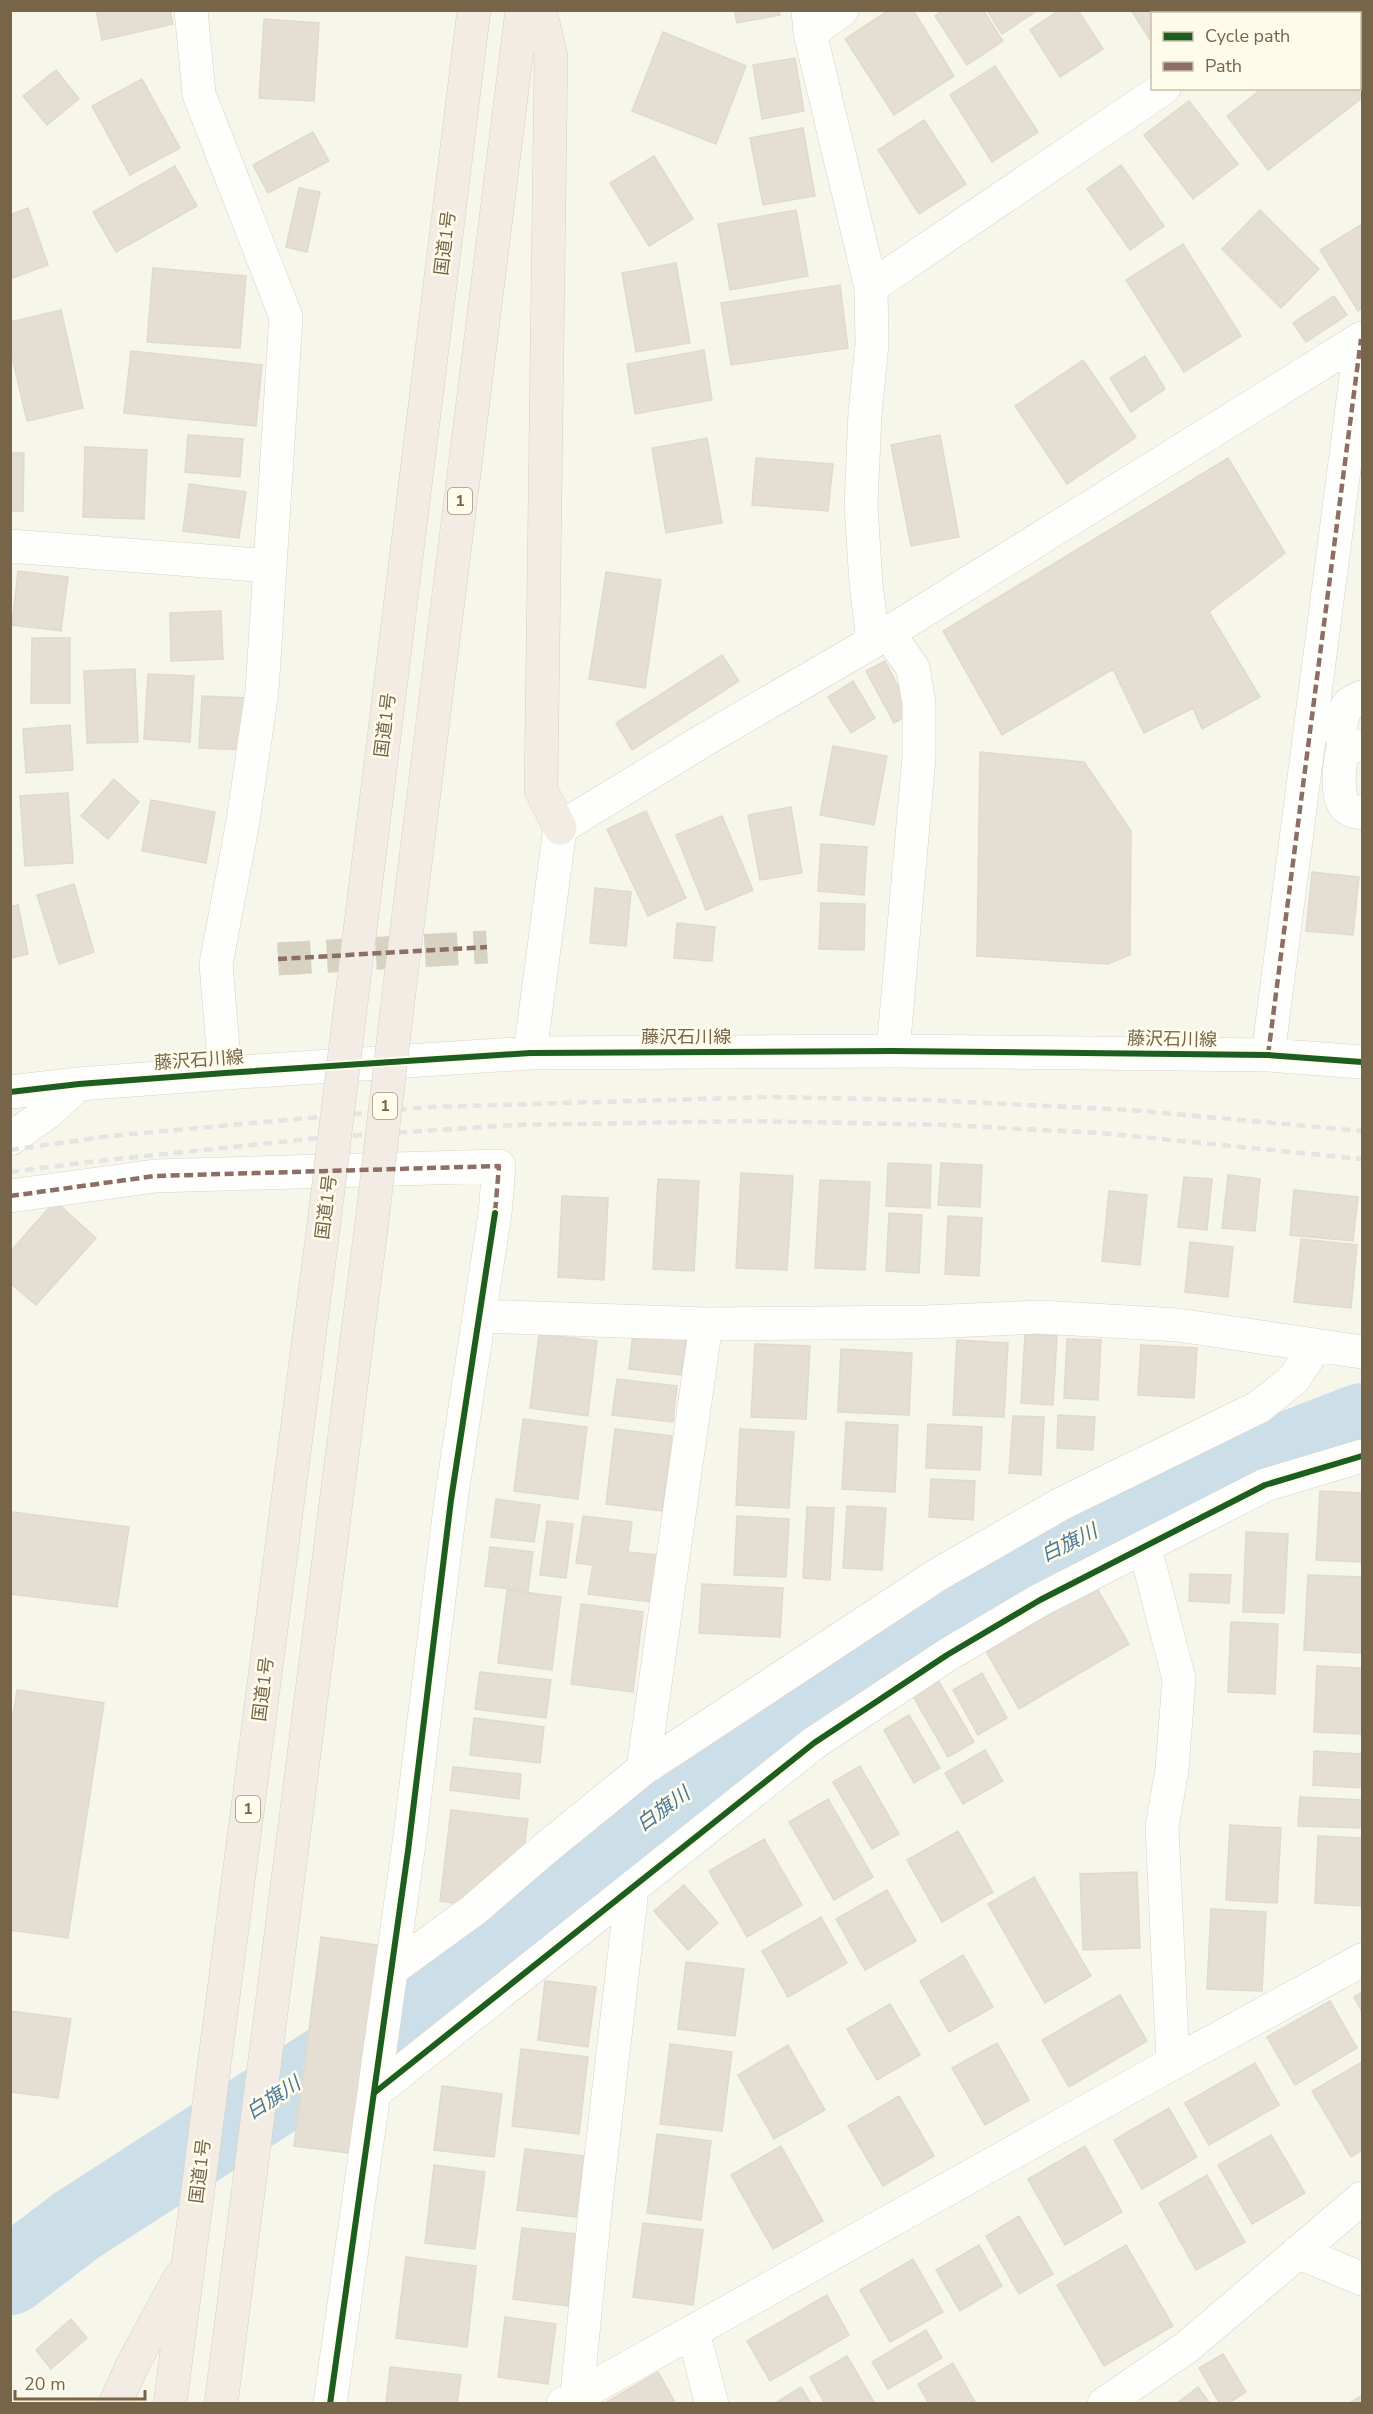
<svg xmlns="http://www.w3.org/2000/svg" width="1373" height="2414" viewBox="0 0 1373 2414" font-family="'Nunito Sans','Noto Sans JP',sans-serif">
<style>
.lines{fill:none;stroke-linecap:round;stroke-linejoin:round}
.river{stroke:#ccdfe9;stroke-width:78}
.building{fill:#e4dfd2;stroke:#e0dacd;stroke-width:1.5}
.minor-tunnel{stroke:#d7d2c2;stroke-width:33;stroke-dasharray:33 16;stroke-linecap:butt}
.minor-casing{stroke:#d6d3c9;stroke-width:34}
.highway-casing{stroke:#d6d1c6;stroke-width:34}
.minor{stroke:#fefefc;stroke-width:33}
.highway{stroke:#f2ece4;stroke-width:33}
.rail{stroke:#e6e2e5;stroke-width:4.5;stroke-dasharray:9 6;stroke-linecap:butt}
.highway-bridge-casing{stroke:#d6d1c6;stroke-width:34;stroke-linecap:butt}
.highway-bridge{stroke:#f2ece4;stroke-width:33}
.quiet{stroke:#8d6e63;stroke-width:4.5;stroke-dasharray:9 4.5;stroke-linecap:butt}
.cycleway-casing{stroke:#fffcec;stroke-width:10}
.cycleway{stroke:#1b5e20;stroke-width:6}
.labels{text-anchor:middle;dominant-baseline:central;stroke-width:5;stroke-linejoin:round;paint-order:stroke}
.shield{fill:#fffcec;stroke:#a0927a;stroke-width:1.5}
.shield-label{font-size:16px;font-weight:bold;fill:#776549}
.street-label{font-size:18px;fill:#776549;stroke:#fffcec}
.water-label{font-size:20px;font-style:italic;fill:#47789a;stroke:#fffcec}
</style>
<rect width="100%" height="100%" fill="#f7f6eb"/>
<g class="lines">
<path class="river" d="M10,2276L77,2225L428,1999L653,1815L875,1661L1047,1552L1173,1495L1362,1422"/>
</g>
<path class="building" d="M96,10H170L173,24L102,40Z
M734,10H779L780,15L737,23Z
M889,10H913L954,76L894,115L845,39Z
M943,10H983L1003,41L967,65L935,16Z
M987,10H1038L1002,34Z
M1059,10H1078L1103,49L1060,77L1030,30Z
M1131,10H1194L1196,14H1152V43Z
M1351,10H1362V31L1360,26V14H1353Z
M264,19L319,23L314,101L259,98Z
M663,32L746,66L716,144L632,111Z
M795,58L804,111L762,119L753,65Z
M995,66L1038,132L992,162L950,95Z
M56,70L79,99L47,125L23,96Z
M142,79L180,148L130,175L92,106Z
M1263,88H1358L1362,98L1268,170L1227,116Z
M1189,101L1238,164L1193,199L1144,135Z
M924,120L966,184L919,214L878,150Z
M803,128L815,196L763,205L750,138Z
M313,132L329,161L268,193L253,165Z
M654,156L693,219L649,246L610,183Z
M1121,165L1164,226L1130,250L1087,189Z
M175,166L197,206L116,252L93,212Z
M299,188L320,192L307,252L286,247Z
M28,208L48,265L10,279V215Z
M796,210L808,276L730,290L718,224Z
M1260,210L1319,269L1281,308L1222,249Z
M1362,224V308L1358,311L1320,250Z
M1183,244L1241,336L1184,372L1126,280Z
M676,263L690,343L636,352L622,273Z
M153,268L246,276L240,348L147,342Z
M840,285L848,348L731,365L721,303Z
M1334,296L1347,315L1306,342L1293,323Z
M61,310L83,408L27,421L10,348V322Z
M704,350L712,400L635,414L627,364Z
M131,351L262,365L256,426L124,413Z
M1145,356L1165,389L1131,412L1110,378Z
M1083,360L1136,437L1067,484L1015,406Z
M188,435L243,439L240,477L185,472Z
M940,435L959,537L911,546L891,445Z
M707,438L722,523L666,533L652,448Z
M85,447L147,450L144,519L83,517Z
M10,453H24L23,511H10Z
M756,458L833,464L828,511L752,505Z
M1228,458L1285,553L1209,612L1260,697L1202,729L1193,708L1144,733L1113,669L1002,735L943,631Z
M189,484L246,492L239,538L183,531Z
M18,571L68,577L61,631L12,625Z
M606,572L661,580L645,688L589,679Z
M221,611L223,659L171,661L170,613Z
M32,638H70V703H31Z
M722,655L739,681L632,750L616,723Z
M885,661L912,713L894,723L866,671Z
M135,669L138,742L87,743L84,671Z
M148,674L194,676L190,742L144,739Z
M853,681L875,718L851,733L828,697Z
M202,696L247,698L244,750L199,748Z
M70,725L73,770L26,773L23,729Z
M833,746L887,756L874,825L820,815Z
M980,752L1084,762L1131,831L1130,955L1108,964L977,956Z
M114,779L139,802L108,839L81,816Z
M68,793L73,863L25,866L20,796Z
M151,800L215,812L206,863L142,851Z
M791,807L802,873L760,880L748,815Z
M646,811L686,898L648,916L607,829Z
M722,816L753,890L706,910L676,835Z
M821,844L867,847L864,895L818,891Z
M1312,872L1359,877L1353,935L1306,931Z
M74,884L94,952L59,964L37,895Z
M595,888L631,892L626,946L590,943Z
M821,903L865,904L864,950L819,949Z
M18,905L28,954L10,958V907Z
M677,923L715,927L712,961L674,958Z
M888,1163L931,1165L930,1208L886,1206Z
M941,1163L982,1165L980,1207L938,1205Z
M741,1173L793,1176L787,1270L736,1268Z
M1228,1175L1260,1179L1255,1231L1222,1228Z
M1184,1177L1212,1179L1207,1230L1178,1227Z
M658,1179L699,1181L694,1271L653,1269Z
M820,1180L870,1182L865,1270L815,1268Z
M1294,1190L1358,1197L1353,1241L1290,1235Z
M1109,1191L1147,1195L1140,1265L1102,1261Z
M562,1196L608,1198L604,1280L558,1277Z
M55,1201L96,1238L36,1305L10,1283V1252Z
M889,1213L922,1215L919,1273L886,1271Z
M948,1216L982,1218L979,1276L945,1274Z
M1301,1239L1357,1245L1351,1308L1294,1302Z
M1190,1242L1233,1247L1228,1297L1185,1292Z
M633,1333L686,1340L681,1375L629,1369Z
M539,1334L597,1341L588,1416L530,1408Z
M1025,1334L1057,1336L1053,1405L1021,1403Z
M1067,1339L1101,1340L1098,1400L1064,1398Z
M957,1340L1008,1343L1004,1417L953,1415Z
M755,1344L810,1346L806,1419L751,1417Z
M1141,1345L1197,1348L1194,1398L1138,1395Z
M841,1349L912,1353L909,1415L838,1412Z
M617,1379L677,1386L673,1422L612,1415Z
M1058,1415L1095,1417L1093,1450L1057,1448Z
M1013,1416L1044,1417L1041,1475L1009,1473Z
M523,1419L587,1427L578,1499L514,1491Z
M846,1422L898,1425L895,1492L842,1489Z
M928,1424L982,1427L980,1470L926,1468Z
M615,1429L672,1436L662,1511L606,1504Z
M740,1429L794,1432L789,1508L736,1505Z
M931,1479L975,1481L973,1520L929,1517Z
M1320,1491L1362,1493V1562L1316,1560Z
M496,1499L540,1505L534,1542L491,1537Z
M847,1506L886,1508L882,1570L843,1568Z
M807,1507L834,1508L830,1580L803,1578Z
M10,1508L12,1512L129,1527L117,1607L10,1594Z
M583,1516L632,1522L628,1552L657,1555L651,1602L588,1594L593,1565L576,1563Z
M737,1516L789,1519L786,1577L734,1575Z
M547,1521L573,1524L566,1578L540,1575Z
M1246,1532L1288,1534L1284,1613L1243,1612Z
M490,1547L533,1552L528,1591L485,1586Z
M1190,1574L1231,1575L1229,1603L1189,1601Z
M1308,1575L1362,1577V1653L1304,1650Z
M702,1584L783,1588L780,1637L699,1633Z
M1096,1587L1129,1644L1019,1709L986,1651Z
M507,1590L561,1597L552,1670L498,1663Z
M581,1604L643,1612L633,1692L571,1684Z
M1231,1622L1278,1624L1275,1694L1228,1692Z
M1317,1666L1362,1668V1734L1314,1732Z
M480,1672L551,1680L546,1718L475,1709Z
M982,1673L1007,1718L978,1735L953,1690Z
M935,1675L974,1742L948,1757L910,1691Z
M17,1690L104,1703L68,1938L10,1930V1733Z
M909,1715L940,1768L914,1783L884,1730Z
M474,1718L544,1727L540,1763L470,1755Z
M985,1750L1003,1781L963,1804L945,1773Z
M1314,1751L1362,1754V1788L1313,1785Z
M860,1766L899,1834L872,1849L833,1782Z
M453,1767L521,1774L519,1799L450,1790Z
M1300,1797L1362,1800V1828L1298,1826Z
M828,1799L873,1877L834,1900L789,1822Z
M451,1810L528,1819L524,1848L461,1904L440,1901Z
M1230,1825L1281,1828L1277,1903L1226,1900Z
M958,1831L993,1892L942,1922L907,1860Z
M1318,1836L1362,1838V1906L1315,1903Z
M764,1839L802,1905L747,1937L709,1871Z
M1137,1872L1140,1948L1083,1950L1080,1874Z
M1034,1877L1091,1976L1045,2003L988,1904Z
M684,1885L718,1923L688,1950L654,1911Z
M887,1890L916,1941L865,1970L836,1919Z
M1211,1909L1266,1912L1262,1991L1207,1989Z
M821,1917L847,1963L788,1997L762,1951Z
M321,1937L383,1946L356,2154L294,2146Z
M963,1955L993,2007L949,2032L920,1981Z
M686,1962L744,1969L735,2036L678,2029Z
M545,1981L596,1987L588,2047L538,2040Z
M1362,1992V2012L1354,1997Z
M1120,1995L1147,2041L1069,2087L1042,2040Z
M1330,2001L1357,2048L1295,2085L1267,2037Z
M890,2004L920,2055L877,2080L847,2029Z
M10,2011L71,2019L58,2098L10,2092Z
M997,2043L1029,2100L985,2125L952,2068Z
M670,2044L732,2052L722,2131L660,2124Z
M788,2045L825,2110L774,2139L738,2075Z
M521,2049L588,2057L579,2134L512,2126Z
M1362,2062V2150L1351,2157L1312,2091Z
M1255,2063L1279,2105L1209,2145L1185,2103Z
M442,2086L502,2094L494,2157L434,2150Z
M899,2096L934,2156L883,2186L848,2126Z
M1169,2108L1197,2157L1142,2189L1114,2140Z
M657,2134L711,2141L701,2220L647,2213Z
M1271,2135L1305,2193L1252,2224L1218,2165Z
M781,2146L823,2221L773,2249L731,2175Z
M1085,2146L1122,2212L1065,2245L1028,2179Z
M525,2149L584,2156L576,2217L517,2210Z
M434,2165L485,2172L475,2249L425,2243Z
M1207,2175L1245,2242L1196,2270L1159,2203Z
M1019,2216L1053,2274L1019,2294L986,2236Z
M643,2223L703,2230L693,2305L633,2297Z
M522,2228L576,2234L568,2306L513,2299Z
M979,2245L1002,2286L960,2311L936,2270Z
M1126,2245L1173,2326L1104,2366L1057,2285Z
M406,2257L476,2266L467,2347L396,2338Z
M913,2259L943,2312L890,2342L860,2290Z
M827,2295L849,2335L770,2381L747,2341Z
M505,2317L556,2324L548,2384L498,2377Z
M71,2319L87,2338L51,2369L36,2350Z
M926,2330L942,2358L888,2389L872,2362Z
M1223,2354L1246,2392L1227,2404H1220L1199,2368Z
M847,2356L875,2404H825L810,2377Z
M953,2363L976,2404H929L918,2384Z
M390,2367L461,2375L457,2404H386Z
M658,2372L676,2404H605V2403Z
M801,2387L811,2404H774Z
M1198,2387L1210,2404H1176Z
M1362,2395V2404H1348Z"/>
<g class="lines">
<path class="minor-tunnel" d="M278,959L487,947"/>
<g class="minor-casing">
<path id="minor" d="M191,10L199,94L286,317L262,691L243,821L216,964L225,1073
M808,10L810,33L871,287L872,344L865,413L861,505L866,584L873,641
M1274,14L1278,10
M810,33L842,10
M871,287L1164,88
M10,546L270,566
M888,633L913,668L919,704V757L893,1051
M1362,697C1358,699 1353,701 1349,704C1342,711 1335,740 1348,745C1352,746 1358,746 1362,746
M1347,744C1338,753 1336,796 1345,806C1349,811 1356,812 1362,813
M530,1053L560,828L704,740L888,633L1362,338
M1268,1055L1361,339
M10,1092L79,1084L225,1073L530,1053L893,1051L1268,1055L1362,1062
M10,1139L47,1113L79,1084
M10,1196L155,1176L499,1166L495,1213L451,1500L408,1851L330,2404
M479,1316L706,1324L926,1322L1040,1317L1178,1325L1362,1352
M1145,1548L1179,1679L1172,1769L1162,1827L1173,2063
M643,1769L706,1324
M391,1970L475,1909L541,1852L643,1769L937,1575L1061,1504L1259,1407L1294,1379L1316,1345
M374,2093L814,1743L947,1655L1040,1600L1265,1485L1362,1456
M1298,2252L1362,2279
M693,2332L712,2404
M563,2404L1173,2063L1362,1960
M576,2404L596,2200L632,1889
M1104,2404L1187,2347L1362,2198"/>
</g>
<g class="highway-casing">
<path id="highway" d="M540,10L551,56L541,790L560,828
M353,987L474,10
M399,992L522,10
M115,2404L133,2364L180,2277
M170,2404L325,1215
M221,2404L372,1221"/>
</g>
<use href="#minor" class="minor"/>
<use href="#highway" class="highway"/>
<path class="rail" d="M10,1150L110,1136L430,1107L768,1097L927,1100L1130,1110L1362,1131
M10,1172L97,1161L330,1137L514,1125L750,1121L946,1125L1101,1133L1362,1159"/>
<g class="highway-bridge-casing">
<path id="highway-bridge" d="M325,1215L353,987
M372,1221L399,992"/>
</g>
<use href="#highway-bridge" class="highway-bridge"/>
<path class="quiet" d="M278,959L487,947
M1268,1055L1361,339
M10,1196L155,1176L499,1166L495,1213"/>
<g class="cycleway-casing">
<path id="cycleway" d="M10,1092L79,1084L225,1073L530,1053L893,1051L1268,1055L1362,1062
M374,2093L814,1743L947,1655L1040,1600L1265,1485L1362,1456
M330,2404L408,1851L451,1500L495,1213"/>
</g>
<use href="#cycleway" class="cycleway"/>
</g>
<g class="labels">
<g class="shield">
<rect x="448" y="488" width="24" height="26" rx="4.5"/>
<rect x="373" y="1093" width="24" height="26" rx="4.5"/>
<rect x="236" y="1796" width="24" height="26" rx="4.5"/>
</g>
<g class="shield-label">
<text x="460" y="501">1</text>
<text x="385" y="1106">1</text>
<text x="248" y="1809">1</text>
</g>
<g class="street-label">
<text transform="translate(445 243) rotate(-83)">国道1号</text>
<text transform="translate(385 725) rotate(-83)">国道1号</text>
<text x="686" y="1037">藤沢石川線</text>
<text transform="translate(1172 1039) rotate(1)">藤沢石川線</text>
<text transform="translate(199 1060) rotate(-4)">藤沢石川線</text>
<text transform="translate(326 1207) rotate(-83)">国道1号</text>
<text transform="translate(263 1689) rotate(-83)">国道1号</text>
<text transform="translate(200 2171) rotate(-83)">国道1号</text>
</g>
<g class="water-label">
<text transform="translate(1069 1543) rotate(-26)">白旗川</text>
<text transform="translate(663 1809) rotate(-36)">白旗川</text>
<text transform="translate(273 2098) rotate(-33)">白旗川</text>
</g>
</g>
<rect width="1373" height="2414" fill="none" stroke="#776549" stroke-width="24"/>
<rect x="1151" y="12" width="210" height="78" fill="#fffcec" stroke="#c9c0ab" stroke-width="1.5"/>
<rect x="1163" y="32" width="30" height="9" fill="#1b5e20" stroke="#c9c0ab" stroke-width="1.5"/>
<text x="1205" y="42" font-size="18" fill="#776549">Cycle path</text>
<rect x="1163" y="62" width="30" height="9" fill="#8d6e63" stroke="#c9c0ab" stroke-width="1.5"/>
<text x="1205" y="72" font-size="18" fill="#776549">Path</text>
<path d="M15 2390v9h130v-9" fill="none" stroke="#776549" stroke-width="3"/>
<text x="24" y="2390" font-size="18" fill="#776549" stroke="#fffcec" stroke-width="4.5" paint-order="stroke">20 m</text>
</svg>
